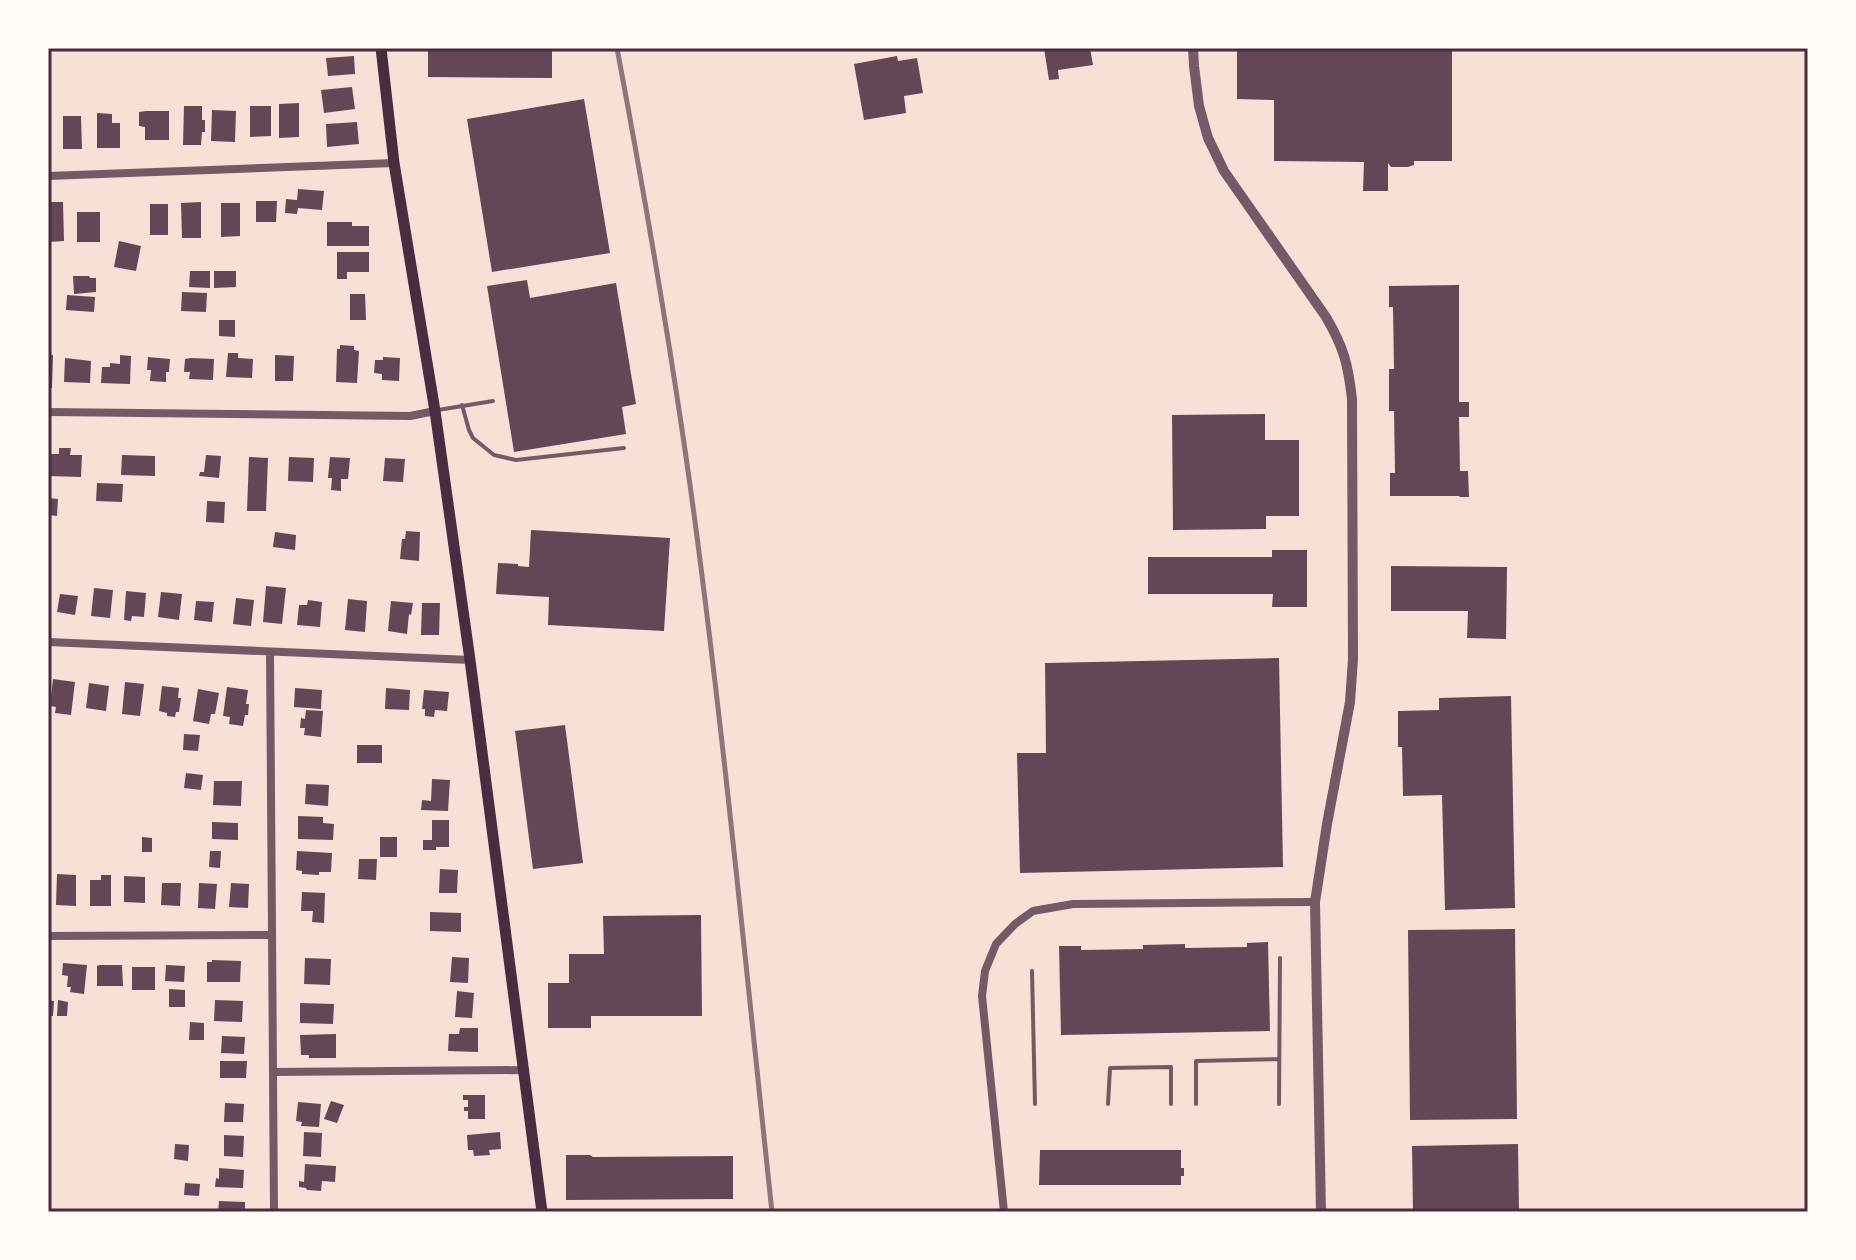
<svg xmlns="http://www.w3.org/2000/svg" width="1856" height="1260" viewBox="0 0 1856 1260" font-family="'Exo 2',sans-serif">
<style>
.building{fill:#644757}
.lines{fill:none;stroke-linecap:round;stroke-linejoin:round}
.service{stroke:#755966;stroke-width:4}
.minor{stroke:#755966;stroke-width:8}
.tertiary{stroke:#755966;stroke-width:10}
.secondary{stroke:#4a2c40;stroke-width:11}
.rail{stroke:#8f747c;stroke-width:5}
.neatline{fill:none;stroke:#4a2c40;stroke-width:3}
</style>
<rect width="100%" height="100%" fill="#f7e1d7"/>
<path class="building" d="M428,48H552V78L428,77Z
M1044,48H1090L1093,65L1058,70L1059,79L1049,80Z
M1237,48H1452V161H1414V165L1408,167H1391L1388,163V191H1363L1364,162L1274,161V100L1237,99Z
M354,56L355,74L328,76L326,58Z
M897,56L898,61L917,58L923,93L904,96L906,113L864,120L854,64Z
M352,87L355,109L324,113L321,90Z
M584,99L610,253L492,272L467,119Z
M299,103V137L279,138V104Z
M184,106H202V120H205V132H202L201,145H183Z
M250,106H271V136L250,137Z
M212,110L236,111L235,142L211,141Z
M146,111H169V140H145V127L139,126V112Z
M97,113L112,114V123H120V148H97Z
M63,116H81L82,149H63Z
M357,122L359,144L327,147L326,124Z
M298,189L324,191L322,210L298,208L297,214L285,213L286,199L297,200Z
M256,201H277L276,222H256Z
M48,202H63L64,241L48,242Z
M201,202V238H182L181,203Z
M221,203H240V236L221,237Z
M150,204H168V235H150Z
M77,212H100V242H77Z
M327,222H352V226H369V246H327Z
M119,241L141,246L136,271L114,267Z
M337,252H369V272H347V279H337Z
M190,271H210V288L189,287Z
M214,271H236V287L214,288Z
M73,276H89L90,278H96V292L74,294Z
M527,280L530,298L616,283L636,404L622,407L626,434L514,452L487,286Z
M1459,285V402H1469V417H1459L1460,471H1468L1469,497H1460L1459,496H1390V473H1395L1394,411H1389V369H1394L1393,307H1389V286Z
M182,292L207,293L206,312L181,311Z
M350,294H365L366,320H350Z
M67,295L95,297L94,312L66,310Z
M219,320H235V337L219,336Z
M340,345L354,346V350L359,351L357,383L336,382L337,349H340Z
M228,353H238V358L253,359L252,378L226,377Z
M48,355H53L52,388H48Z
M120,355L131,356L130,384L101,383L102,367H110V363L120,364Z
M275,355L294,356L293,381H275Z
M148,357L170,359L169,372H166V382L150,381L151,370H147Z
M383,357L400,358L399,381L382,380V374L374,373L375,360H383Z
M65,358L91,361L90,383L64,382Z
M191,358L214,359L213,380L189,379L190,372H184L185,359Z
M1265,414V440H1299V516H1266V529L1173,530L1172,415Z
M59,448H71L70,455H82L81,477L48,476V454H59Z
M122,455L155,456V476L121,475Z
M206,455L221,456L219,478L199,476L200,472H204Z
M249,457L268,458L266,511H247Z
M289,457L314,458L313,482L288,481Z
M330,457L350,458L348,479H341V491L331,490L332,478H328Z
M385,458L405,459L403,482L383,481Z
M97,483L123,484L122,502L96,501Z
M48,498L58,499L57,516L48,515Z
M207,501L225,502L224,523L206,522Z
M531,530L670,538L664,631L548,625L549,597L496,594L498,563L518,564V566L529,567Z
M406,531L420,532L419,561L400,559L402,539H405Z
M275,532L296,535L295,550L273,547Z
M1272,550H1307V607H1272L1273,594H1148V557H1272Z
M1391,566L1507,567L1506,639L1467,638L1468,611H1391Z
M266,586L286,588L282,624L263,622Z
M94,588L113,590L110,618L91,616Z
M126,591L146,593L144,617L132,616L131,621L124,620Z
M161,592L182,594L179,620L158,617Z
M60,594L78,596L75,615L57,612Z
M236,598L254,600L251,626L233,624Z
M348,599L367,601L365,632L345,630Z
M308,600L322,602L320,627L297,625L299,605H307Z
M196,601L214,602L212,622L194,620Z
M391,601L413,603L411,615L409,614L407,634L388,631Z
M422,603H440L439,635H421Z
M1279,658L1283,867L1020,873L1017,753H1046L1045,663Z
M53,679L75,682L71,715L55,713L56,707L50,706Z
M125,682L144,684L140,716L122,714Z
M89,683L109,686L106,711L86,708Z
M162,686L179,688L178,698H181L179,712H176L175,717L167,716V713L159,711Z
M227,687L248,690L246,704H249L248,715H245L243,726L229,724L230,717L223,716Z
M295,688L322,690L321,709L294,707Z
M386,688L410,690L409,710L385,709Z
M198,689L219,693L215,714H211L209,724L193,721Z
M424,690L449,692L447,711L435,710L434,717L425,716V709H422Z
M1511,696L1515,908L1445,910L1442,795L1403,796L1402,747H1398V711L1439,710V698Z
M306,710L323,711L321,737L304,735L305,728H300L301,718L305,719Z
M565,725L583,863L533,869L515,731Z
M184,734L200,735L198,751L183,750Z
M357,745H382V763H357Z
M186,773L203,775L201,790L184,788Z
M432,779L450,780L448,811L421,810L422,800L431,801Z
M214,781H242L241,806L213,805Z
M306,784L329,785L328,806L305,804Z
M298,816L323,817V823L334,824L333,840L298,839Z
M432,820H449V847H436V850H423V840H432Z
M212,822L238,823V840L212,839Z
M142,837L152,838V852H142Z
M380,837H397V857H380Z
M210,851H221L220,868L209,867Z
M297,851L332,853L331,872H319V875L302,874V871L296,870Z
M359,859H377L376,880L358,879Z
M440,869L458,870L457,893H439Z
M57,874L76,875V906L56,905Z
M101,875H111V906H90V880H101Z
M124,876L145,877V903L124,902Z
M162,883H181L180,906L161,905Z
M199,883L217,884L215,909L198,908Z
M231,883L249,884L248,908L229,907Z
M302,892L325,893L324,923L312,922L313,911H301Z
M430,912L461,913V932L430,931Z
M701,915L702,1016H591V1028H548V983H569V954H604L603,916Z
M1515,929L1517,1119L1410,1120L1408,930Z
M1268,942L1270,1031L1061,1035L1059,946H1081V950L1143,949V945L1185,944V948L1247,947V943Z
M452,957L469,958L468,983L450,982Z
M305,958L331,959L330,985L304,984Z
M212,960L241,961L240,982H207V962H212Z
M63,963L87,965L84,994L70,992L71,987H67L68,976L62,975Z
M99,965H122L123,986H97V966Z
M166,965L185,966L184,982L165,981Z
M132,967H155V990H132Z
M169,989L185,990V1007H169Z
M457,991L474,993L472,1018L455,1017Z
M48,1000L54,1001L53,1016H48Z
M58,1000L68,1002L67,1016H57Z
M215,1000L243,1001L242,1022L214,1021Z
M300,1003L334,1004L333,1024L300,1023Z
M190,1022L204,1023V1040H189Z
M460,1028H478V1052L448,1051L449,1034H459Z
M336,1034V1058H309V1055H301L300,1035Z
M222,1036L245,1037L244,1054L221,1053Z
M220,1061H247L246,1078H220Z
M463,1095H485V1119H468V1111H464V1107H468V1100H463Z
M331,1101L344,1105L337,1123L324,1119Z
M298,1102L321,1104L319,1127L301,1126L302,1122L296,1121Z
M225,1103L244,1104L243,1122H224Z
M304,1132L322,1133L321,1157L303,1156Z
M500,1132L501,1149L489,1150L490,1155L474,1156L473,1150H468L467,1135Z
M224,1135L244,1136L243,1157L224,1156Z
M175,1144L189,1145L188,1161L174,1159Z
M1518,1144L1519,1212H1413L1412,1146Z
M1040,1150H1181V1168H1184V1176H1181V1185H1039Z
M566,1155H590L593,1157L733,1156V1199L566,1200Z
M305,1164L336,1166L335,1182L322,1181L321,1191L307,1190L306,1188L299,1187V1181L304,1182Z
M219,1168L244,1170L243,1188L215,1187L216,1178L219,1179Z
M185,1183L200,1184L199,1196L184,1195Z
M219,1201L245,1202V1212H218Z"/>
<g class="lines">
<path class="service" d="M462,405L469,430L473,438L494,455L516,460L624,448
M438,410L493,401
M1032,971L1035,1104
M1108,1104L1110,1068L1171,1067V1104
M1196,1104V1061L1278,1059
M1279,1104L1280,958"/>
<path class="minor" d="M48,176L394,163
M48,412L410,416L435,411
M48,642L470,660
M270,652L274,1212
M48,936L271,935
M273,1072L525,1070
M1004,1212L982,996L985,971L996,944L1015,924L1033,911L1073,904L1315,902"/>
<path class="tertiary" d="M1193,48L1194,66L1199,106L1208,138L1224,171L1326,317C1344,348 1348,364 1352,399L1353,659L1350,702L1327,824L1315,902L1321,1212"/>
<path class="secondary" d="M381,48L394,163L435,411L470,660L542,1212"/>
<path class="rail" d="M617,48C646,203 673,358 694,514C725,746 747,979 772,1212"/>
</g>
<rect width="1856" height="1260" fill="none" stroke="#fffaf5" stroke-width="100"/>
<rect x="50" y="50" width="1756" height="1160" class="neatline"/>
</svg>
